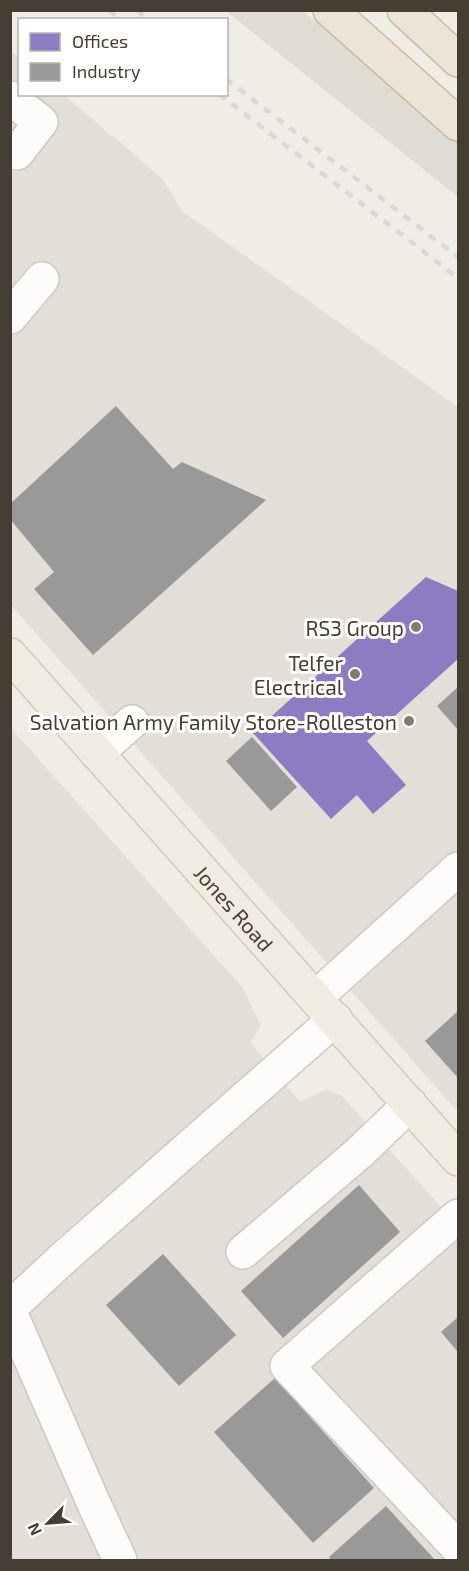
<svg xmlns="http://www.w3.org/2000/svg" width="469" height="1571" viewBox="0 0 469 1571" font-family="'Exo 2',sans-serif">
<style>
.industrial{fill:#e3ded8}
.parking{fill:#dfdcd6}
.offices{fill:#8e7cc3}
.industry{fill:#999}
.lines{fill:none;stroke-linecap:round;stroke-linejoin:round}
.minor-casing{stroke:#ccc9c3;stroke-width:36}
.major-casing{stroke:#d4c9b2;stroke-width:36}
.highway-casing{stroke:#cbba9f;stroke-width:36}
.minor{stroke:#fdfcfb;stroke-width:33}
.major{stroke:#f1ece2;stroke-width:33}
.highway{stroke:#ece4d7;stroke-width:33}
.rail{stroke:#d8d8d7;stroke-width:4.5;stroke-dasharray:8 8;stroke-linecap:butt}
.poi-dot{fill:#827b71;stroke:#fff;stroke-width:2}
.labels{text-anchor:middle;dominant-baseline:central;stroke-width:6;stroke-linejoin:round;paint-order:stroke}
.poi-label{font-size:21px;fill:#463e32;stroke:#fff;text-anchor:end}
.street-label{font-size:21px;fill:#463e32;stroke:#fff}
</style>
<rect width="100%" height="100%" fill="#f0ede7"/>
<path class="industrial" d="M10,50L19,58L20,94L64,95L162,178L182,211L458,407V1112L11,605Z
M10,727L243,988L261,1026L250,1042L300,1102L325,1090L341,1095L458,1226V1560H11Z"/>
<path class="parking" d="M226,11H303L458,142V197Z"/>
<path class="offices" d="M426,577L458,591V659L367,741L406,785L373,814L357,795L331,819L253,733Z"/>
<path class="industry" d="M116,406L173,469L182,462L266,500L93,655L34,589L54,572L10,519V504Z
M458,687V730L437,706Z
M252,737L297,787L271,811L226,761Z
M458,1011V1078L425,1041Z
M359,1185L400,1232L283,1338L241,1291Z
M163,1254L236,1335L179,1386L106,1305Z
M458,1317V1352L441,1332Z
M275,1378L374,1488L313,1543L214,1432Z
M386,1506L435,1560H331L329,1557Z"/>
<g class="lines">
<g class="minor-casing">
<path id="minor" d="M10,98L41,122L17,153
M10,317L42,279
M97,753L132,722
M315,998L458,869
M458,1216L287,1366L458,1548
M243,1252L360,1152L410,1104
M10,1308L60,1261L335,1019
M10,1312L94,1504L120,1560"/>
</g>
<g class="major-casing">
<g id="major">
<path id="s1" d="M10,655L458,1159"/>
</g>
</g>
<g class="highway-casing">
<path id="highway" d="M330,10L458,124
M404,10L458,60"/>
</g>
<use href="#minor" class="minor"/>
<use href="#major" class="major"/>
<use href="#highway" class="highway"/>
<path class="rail" d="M109,10L120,20
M137,10L149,20
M226,79L458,257
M219,94L458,278"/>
</g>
<g class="poi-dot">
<circle cx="416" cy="627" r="6"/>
<circle cx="355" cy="674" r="6"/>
<circle cx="409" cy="721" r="6"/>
</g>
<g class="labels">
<g class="poi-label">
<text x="404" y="627">RS3 Group</text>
<text x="343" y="662">Telfer<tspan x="343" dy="24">Electrical</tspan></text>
<text x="397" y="721">Salvation Army Family Store-Rolleston</text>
</g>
<g class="street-label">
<text stroke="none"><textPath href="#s1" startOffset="338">Jones Road</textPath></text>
</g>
</g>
<rect width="469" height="1571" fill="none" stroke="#463e32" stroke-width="24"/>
<rect x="18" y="18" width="210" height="78" fill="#ffffff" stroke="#b5b2ad" stroke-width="1.5"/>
<rect x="30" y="33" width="30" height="18" fill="#8e7cc3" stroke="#b5b2ad" stroke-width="1.5"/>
<text x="72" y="48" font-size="18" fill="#463e32">Offices</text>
<rect x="30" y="63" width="30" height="18" fill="#999999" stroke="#b5b2ad" stroke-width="1.5"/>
<text x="72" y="78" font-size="18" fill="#463e32">Industry</text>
<g transform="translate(48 1523) rotate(245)" stroke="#ffffff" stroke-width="4.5" paint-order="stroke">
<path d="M0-4.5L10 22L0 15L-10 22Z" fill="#463e32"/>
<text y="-9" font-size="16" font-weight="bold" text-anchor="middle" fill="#463e32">N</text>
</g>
</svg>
